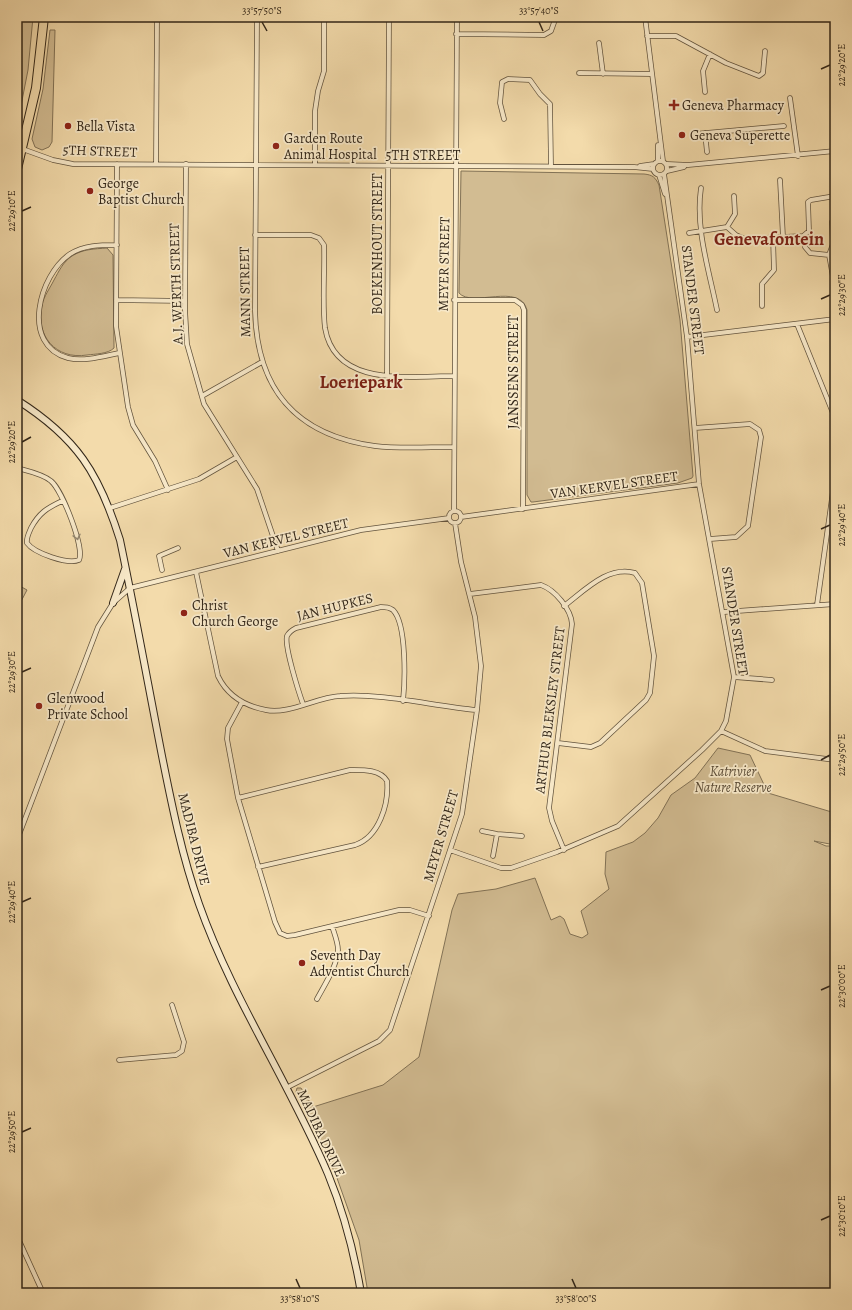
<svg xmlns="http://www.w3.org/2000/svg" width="852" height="1310" viewBox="0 0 852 1310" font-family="Alegreya,serif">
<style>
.green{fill:#d2bc92;stroke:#827256}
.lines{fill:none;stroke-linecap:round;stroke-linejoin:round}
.street-casing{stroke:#63543e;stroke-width:5.5}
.secondary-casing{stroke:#332719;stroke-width:8}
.highway-casing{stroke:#332719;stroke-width:10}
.street{stroke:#f7e8c8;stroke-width:4}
.secondary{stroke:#f7e8c8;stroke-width:6}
.highway{stroke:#f3dbab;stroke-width:8}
.oneway{stroke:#958870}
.ticks{fill:none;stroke:#332719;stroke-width:1.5}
.poi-dot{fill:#8f2418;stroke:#f7e8c8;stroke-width:1.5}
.labels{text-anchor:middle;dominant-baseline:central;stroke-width:3.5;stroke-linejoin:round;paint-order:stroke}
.poi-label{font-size:14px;fill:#332719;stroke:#f7e8c8;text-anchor:start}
.street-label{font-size:14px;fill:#332719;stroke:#f7e8c8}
.park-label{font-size:14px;font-style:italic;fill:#5b4c37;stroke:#f7e8c8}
.district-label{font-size:18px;font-weight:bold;fill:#7a1f14;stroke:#f7e8c8}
.neatline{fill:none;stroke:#332719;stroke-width:1.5}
.ticks-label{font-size:10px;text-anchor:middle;fill:#332719}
</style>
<rect width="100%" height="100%" fill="#f3dbab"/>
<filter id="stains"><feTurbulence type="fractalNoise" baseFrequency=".005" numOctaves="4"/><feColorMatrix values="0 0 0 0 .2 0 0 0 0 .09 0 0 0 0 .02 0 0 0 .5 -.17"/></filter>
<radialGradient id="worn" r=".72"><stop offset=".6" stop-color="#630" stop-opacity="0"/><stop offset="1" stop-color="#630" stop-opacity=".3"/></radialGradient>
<path class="green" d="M17,17H33L28,70L17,126Z
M50,30H55L52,142L49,147L42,150L35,147L32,139L43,89Z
M461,171L644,174C653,175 655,177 659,185L680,320L693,476L692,478L678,483L533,502H531L527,495V310C520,282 472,308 459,293Z
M107,248L113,255L114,348C108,354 95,354 87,355C56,360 35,336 42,305C44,296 50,288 54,280C59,271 63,262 72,256C83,249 94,249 107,248Z
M18,585L27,590L17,609V587Z
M718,748L750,755L768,793L835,813V845L814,841L826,846H835V1293H368L359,1240L337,1178L308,1112L296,1092L297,1088H301L313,1107L383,1085L419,1057L452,910L458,894L496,889L535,878L551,920L560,916L564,919L570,934L582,938L588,934L581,911L609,889L605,874L606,852L633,842L645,833L658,818L671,795L695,778Z"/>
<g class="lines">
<g class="street-casing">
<path id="street" d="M257,17L255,311C257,390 296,435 375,446C400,449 428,447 454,447
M645,17L663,161
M456,34L544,35L551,31L556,17
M647,36H676L726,63L759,76L763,73L765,51
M599,43L603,74
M579,73L652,74
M705,92L703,71L710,54
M790,98L798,156
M504,119L500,103L502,82L508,79L530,80L540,94L550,104L551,166
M705,133L707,152
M695,134L784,126
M658,145V161
M17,147L53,160L73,164L634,167L653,169
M653 168a7 7 0 1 1 14 0a7 7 0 1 1-14 0Z
M117,164L116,326L128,407L133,425L155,461L168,490
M156,164L157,17
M186,164L185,310L187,344L204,404L257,489L278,551
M667,164L688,165L835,151
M315,165V111L318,91L324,71V17
M640,166L654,164
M667,171L684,167
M659,175L665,194
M780,180L783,237
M701,188C695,228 709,270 717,310
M727,227L735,214L734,196
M689,233L727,227L736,235L745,239L803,236L805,247L810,253L829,255L835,288
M255,235H311L319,238L324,245C325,270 322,304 325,328C335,388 410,376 454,376
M803,236L809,231L808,202L811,200L835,196
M117,245C100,245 84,245 70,254C39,275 20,345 68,358C84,362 104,356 119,353
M829,255L833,244L832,222
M116,300L185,301
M454,300H515L522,305L524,310L523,509
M762,306V284L774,270L773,238
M797,324L835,418
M687,337L835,319
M387,376L389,17
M202,396L262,362
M695,428L750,424L759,430L761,437L748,526L736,537L710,539
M17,468C28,471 43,474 51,481C62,490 85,548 79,560C68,565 34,553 27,543C26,538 29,533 31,528C39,513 47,508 62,501
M110,508L199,479L237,457
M454,511L457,17
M449 517a6 6 0 1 1 12 0a6 6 0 1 1-12 0Z
M461,517L699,484
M162,570L159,556L178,548
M196,572L218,676C227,695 245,706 266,710C288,715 317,697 340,696C385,693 432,706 477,710
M470,594L541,585C555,590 571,609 572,624L549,808L552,821L564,850
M817,605L835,477
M724,612L835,604
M734,677L772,680
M242,702L228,728L227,739L238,798L275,922L280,933L287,936L295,935L399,910H410L429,916
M303,704C299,693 284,646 287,636C289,632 292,630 296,628L381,607C386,607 389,607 393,610C407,624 405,682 403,701
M721,731L765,751L835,760
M558,743L591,747L600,743L646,700L650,693L654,656L642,583L635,573C608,565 584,591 564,606
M238,798L350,770C362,770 380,769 387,781C389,804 379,837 355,845L258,867
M482,831L497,834L522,836
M17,840L98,627L113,603L130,588L361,530L449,518
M450,850L501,868H511L557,852L618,826L702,750L721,731L726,721L734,677L699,484L687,337L664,174
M493,856L497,834
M317,999C325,984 337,966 338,950C338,942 334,933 332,926
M119,1060L176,1055L182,1051L184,1042L172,1005
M286,1088L379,1041L390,1030L462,814L477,710L481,666L475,617L461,562L455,523
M17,1236L43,1293"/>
</g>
<g class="secondary-casing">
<path id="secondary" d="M17,400C77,438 99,473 120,540C135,612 148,684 162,756C172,806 182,856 199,904C232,998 289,1082 328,1174C344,1213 354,1252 361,1293
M113,603L125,569"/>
</g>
<g class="highway-casing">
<path id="highway" d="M17,169L36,88L44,17"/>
</g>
<use href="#street" class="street"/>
<use href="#secondary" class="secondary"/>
<use href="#highway" class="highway"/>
</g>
<defs><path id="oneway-chevron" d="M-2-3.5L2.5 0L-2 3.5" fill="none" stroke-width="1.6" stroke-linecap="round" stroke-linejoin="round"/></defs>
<use class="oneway" href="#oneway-chevron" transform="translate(77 537) rotate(76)"/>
<path class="ticks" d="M262,22L267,31M539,22L543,31M821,69L830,65M22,211L31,207M821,299L830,295M22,442L31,437M821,529L830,525M22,672L31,668M821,760L830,755M22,902L31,898M821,990L830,986M22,1132L31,1128M821,1220L830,1216M296,1279L300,1288M572,1279L576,1288"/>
<g class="poi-dot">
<path d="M672 99h4v4h4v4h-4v4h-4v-4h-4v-4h4z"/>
<circle cx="68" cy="126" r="4"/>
<circle cx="682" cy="135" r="4"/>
<circle cx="276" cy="146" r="4"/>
<circle cx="90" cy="191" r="4"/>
<circle cx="184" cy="613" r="4"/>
<circle cx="39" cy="706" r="4"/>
<circle cx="302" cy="963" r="4"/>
</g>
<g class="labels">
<g class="poi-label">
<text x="682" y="105">Geneva Pharmacy</text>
<text x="76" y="126">Bella Vista</text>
<text x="690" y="135">Geneva Superette</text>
<text x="284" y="138">Garden Route<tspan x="284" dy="16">Animal Hospital</tspan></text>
<text x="98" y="183">George<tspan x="98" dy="16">Baptist Church</tspan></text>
<text x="192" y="605">Christ<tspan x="192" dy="16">Church George</tspan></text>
<text x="47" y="698">Glenwood<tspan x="47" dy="16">Private School</tspan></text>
<text x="310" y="955">Seventh Day<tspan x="310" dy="16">Adventist Church</tspan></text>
</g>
<g class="street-label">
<text transform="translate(100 151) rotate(2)">5TH STREET</text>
<text x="423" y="155">5TH STREET</text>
<text transform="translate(377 244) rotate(-90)">BOEKENHOUT STREET</text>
<text transform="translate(444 264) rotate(-89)">MEYER STREET</text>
<text transform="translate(176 284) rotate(-92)">A.J. WERTH STREET</text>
<text transform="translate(245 292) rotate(-91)">MANN STREET</text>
<text transform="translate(693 300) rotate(83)">STANDER STREET</text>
<text transform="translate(513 372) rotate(-90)">JANSSENS STREET</text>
<text transform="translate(614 485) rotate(-8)">VAN KERVEL STREET</text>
<text transform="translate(286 538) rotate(-14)">VAN KERVEL STREET</text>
<text transform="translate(335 607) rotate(-14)">JAN HUPKES</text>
<text transform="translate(735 621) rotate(81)">STANDER STREET</text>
<text transform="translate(550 710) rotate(-83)">ARTHUR BLEKSLEY STREET</text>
<text transform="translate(441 836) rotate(-74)">MEYER STREET</text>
<text transform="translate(194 839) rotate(76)">MADIBA DRIVE</text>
<text transform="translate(321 1133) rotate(65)">MADIBA DRIVE</text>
</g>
<g class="park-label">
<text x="733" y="771">Katrivier<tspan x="733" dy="16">Nature Reserve</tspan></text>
</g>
<g class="district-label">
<text x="769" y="239">Genevafontein</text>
<text x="361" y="382">Loeriepark</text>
</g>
</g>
<rect width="852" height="1310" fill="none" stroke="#f3dbab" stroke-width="44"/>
<rect x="22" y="22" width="808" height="1266" class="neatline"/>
<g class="ticks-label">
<text x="262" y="14">33°57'50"S</text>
<text x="539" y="14">33°57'40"S</text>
<text transform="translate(841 65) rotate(-90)" y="4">22°29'20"E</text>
<text transform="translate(11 211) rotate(-90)" y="4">22°29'10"E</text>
<text transform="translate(841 295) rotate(-90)" y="4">22°29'30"E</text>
<text transform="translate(11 442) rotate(-90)" y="4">22°29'20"E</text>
<text transform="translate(841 525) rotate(-90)" y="4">22°29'40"E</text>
<text transform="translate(11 672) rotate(-90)" y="4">22°29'30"E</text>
<text transform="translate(841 755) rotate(-90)" y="4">22°29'50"E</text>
<text transform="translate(11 902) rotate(-90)" y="4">22°29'40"E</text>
<text transform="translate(841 986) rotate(-90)" y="4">22°30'00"E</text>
<text transform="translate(11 1132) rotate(-90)" y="4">22°29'50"E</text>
<text transform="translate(841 1216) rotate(-90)" y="4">22°30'10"E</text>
<text x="300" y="1302">33°58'10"S</text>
<text x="576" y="1302">33°58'00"S</text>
</g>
<rect width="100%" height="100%" filter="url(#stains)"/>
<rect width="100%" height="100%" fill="url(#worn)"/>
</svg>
